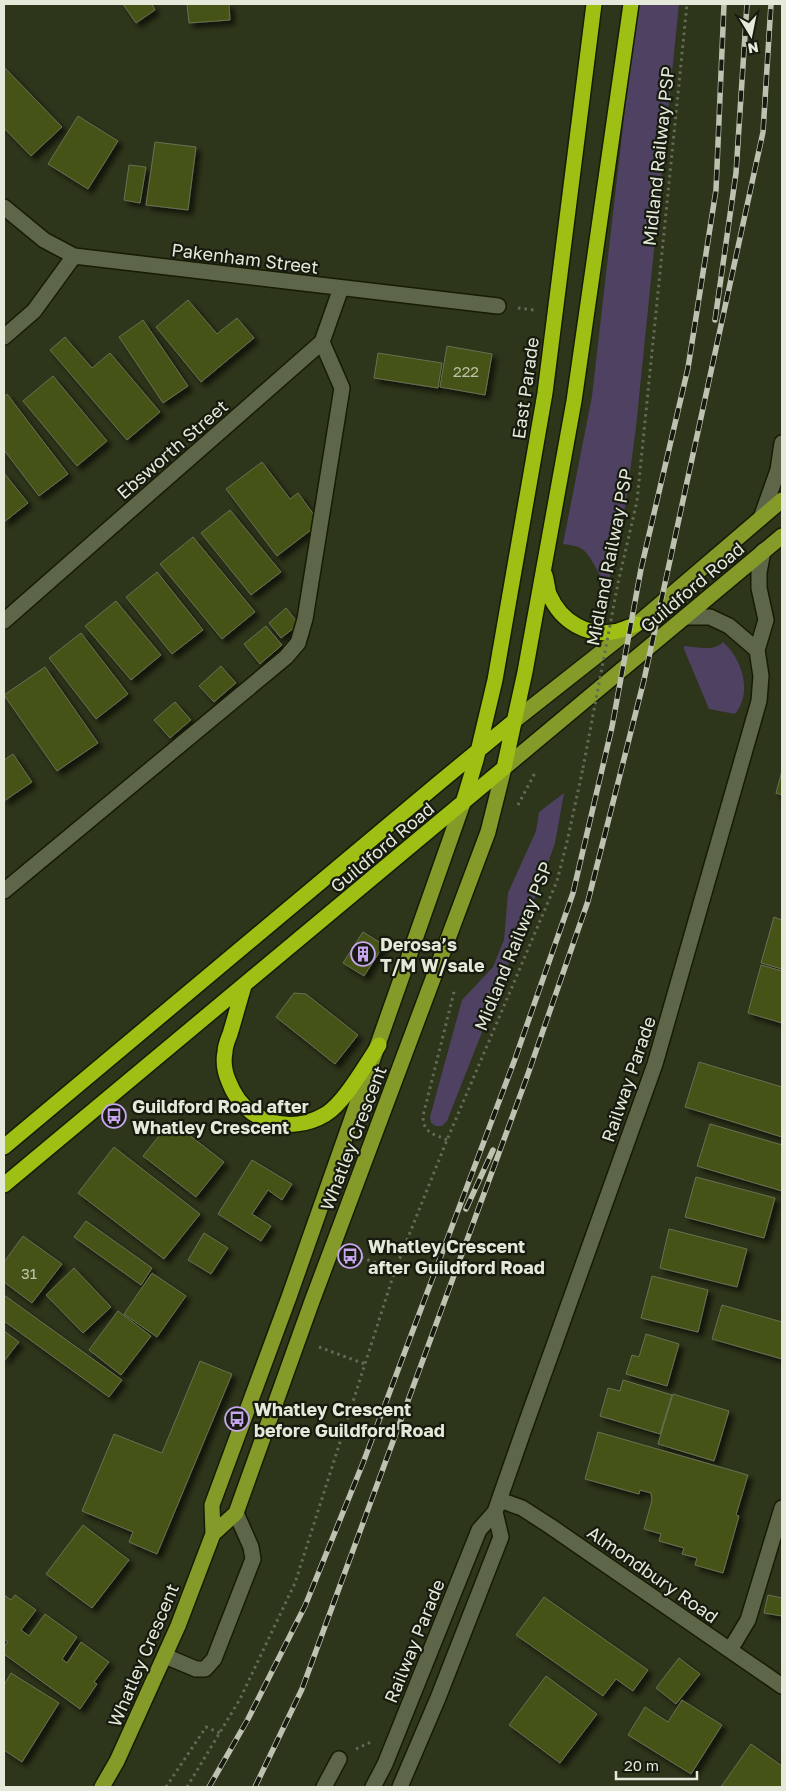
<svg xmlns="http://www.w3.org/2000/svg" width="786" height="1791" viewBox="0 0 786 1791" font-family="'Golos Text',sans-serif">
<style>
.green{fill:#4f4161}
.building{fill:#445216;stroke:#687154;filter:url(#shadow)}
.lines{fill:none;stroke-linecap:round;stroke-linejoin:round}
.minor-casing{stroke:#161c03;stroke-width:18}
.major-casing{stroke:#161c03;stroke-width:18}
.highway-casing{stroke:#161c03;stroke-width:18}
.path{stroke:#646b54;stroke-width:3;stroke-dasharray:2.5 4;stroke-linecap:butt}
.minor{stroke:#5e664a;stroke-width:15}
.major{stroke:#849b29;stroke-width:15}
.highway{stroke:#9ebf13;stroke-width:15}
.rail-casing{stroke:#bec3b1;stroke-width:5.5}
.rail{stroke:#171b0f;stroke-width:4;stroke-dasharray:11;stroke-linecap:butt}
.path-bridge{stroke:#646b54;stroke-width:3;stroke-dasharray:2.5 4;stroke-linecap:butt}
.labels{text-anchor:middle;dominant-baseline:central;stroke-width:4.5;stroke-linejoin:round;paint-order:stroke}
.number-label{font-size:15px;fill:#bcc3a8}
.street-label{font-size:18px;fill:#e4e9d9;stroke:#171b0f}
.poi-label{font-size:18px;font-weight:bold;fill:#e4e9d9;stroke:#171b0f;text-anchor:start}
</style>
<defs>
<filter id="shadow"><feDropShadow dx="4.5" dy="4.5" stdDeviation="2.5" flood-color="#0009"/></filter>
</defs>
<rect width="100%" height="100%" fill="#2d351a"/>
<path class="green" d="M637,4H679L636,427L626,502L607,590C601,579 592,556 582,549C577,545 569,545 563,544L592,396Z
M723,642C742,659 753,692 735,714L709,709L684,649V646C697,647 714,652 723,642Z
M564,793L555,843L542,880L447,1121L442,1126H436L431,1123L430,1117L462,1000L493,967L504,940L508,893L536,831L539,812Z"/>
<path class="building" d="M123,4H152L155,10L136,23Z
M187,4H229L230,20L189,23Z
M4,67L62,127L31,156L4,128Z
M78,116L118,141L88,189L48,164Z
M155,142L196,147L188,210L146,205Z
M129,165L146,167L140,203L124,200Z
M188,300L217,334L237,318L254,338L201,382L156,327Z
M143,320L188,386L163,403L119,337Z
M65,337L92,368L110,353L160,412L127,440L50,350Z
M447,346L492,354L485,395L440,387Z
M378,353L442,363L438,388L374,378Z
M53,376L107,441L77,466L23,401Z
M7,394L68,474L39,496L4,450V397Z
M262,462L290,499L298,493L320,523L277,556L226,489Z
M4,473L28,503L4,522Z
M230,510L281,572L251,595L201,533Z
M193,537L255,612L222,639L160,564Z
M157,572L203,630L172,654L126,597Z
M116,601L161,655L131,680L85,626Z
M286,608L299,624L281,638L269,623Z
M266,626L282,645L260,664L244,644Z
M81,633L128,694L96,719L49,658Z
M221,666L236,683L214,702L199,686Z
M45,667L98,743L57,771L4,695Z
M175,702L191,720L170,738L154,720Z
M13,754L32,782L4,801V760Z
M782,771V795L776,793Z
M774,917L782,920V969L761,963Z
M363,932L384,945L364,976L343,963Z
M761,965L782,971V1023L748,1013Z
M294,993L306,994L358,1035L335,1064L276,1017Z
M699,1062L782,1087V1137L685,1107Z
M171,1121L224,1162L196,1197L143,1156Z
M710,1124L782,1145V1191L697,1166Z
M114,1147L200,1214L164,1259L78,1193Z
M252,1160L292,1184L282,1200L268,1190L252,1214L271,1226L261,1241L218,1214Z
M696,1177L775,1198L764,1238L685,1217Z
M86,1221L152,1268L141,1285L74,1237Z
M669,1229L747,1249L737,1287L660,1268Z
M204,1233L228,1248L211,1274L188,1260Z
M23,1236L62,1264L32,1303L4,1282V1262Z
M74,1268L111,1307L83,1333L46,1295Z
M152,1273L186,1296L157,1337L124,1314Z
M652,1276L708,1290L698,1332L641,1318Z
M4,1295L122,1380L109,1397L4,1321Z
M722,1305L782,1322V1359L712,1339Z
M118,1311L151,1336L121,1375L89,1350Z
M4,1331L19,1342L4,1361Z
M646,1334L679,1344L667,1386L626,1374L632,1355L639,1357Z
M200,1361L232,1374L157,1554L129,1542L133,1532L82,1511L114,1434L162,1453Z
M623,1380L672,1395L660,1434L600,1416L608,1388L620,1391Z
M673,1394L729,1411L714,1461L658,1444Z
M598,1432L748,1475L736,1515L739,1516L723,1573L695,1565L697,1558L682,1554L684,1548L659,1541L661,1534L644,1529L652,1500L651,1493L640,1490L639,1494L585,1479Z
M83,1525L129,1560L92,1608L46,1574Z
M4,1595L11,1600L15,1595L36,1610L21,1630L29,1636L45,1614L77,1637L62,1659L67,1663L81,1642L109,1662L94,1682L97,1684L80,1709L4,1654V1647L8,1642L4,1639Z
M768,1595L782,1598V1616L764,1613Z
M544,1597L648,1670L633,1691L616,1679L603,1696L516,1635Z
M679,1658L700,1674L676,1704L656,1688Z
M11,1673L59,1703L22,1762L4,1750V1685Z
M546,1676L597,1714L560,1763L509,1725Z
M682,1700L722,1725L691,1774L628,1735L645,1707L668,1722Z
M751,1744L782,1766V1787H721Z"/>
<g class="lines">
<g class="minor-casing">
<path id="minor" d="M4,207L44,240L74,256L498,306
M4,337L34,311L74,256
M761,518L778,470L782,443
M685,617H710L729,626L757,650
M4,621L322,342L341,288
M4,891L286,657L298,643L305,619L342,388L322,342
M500,1500L522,1508L550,1526L782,1686
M730,1650L748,1620L782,1508
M165,1656L196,1669H205L214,1659L253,1559L251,1547L236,1513
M324,1787L339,1759
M373,1787L385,1764L479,1530L495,1512L524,1429L655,1064L759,701L761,676L757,650L766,620L759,588V572L763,551
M400,1787L438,1698L501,1537L495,1512"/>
</g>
<g class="major-casing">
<path id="major" d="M514,721L637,624L782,500
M213,1534L236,1513L311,1304L488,832L504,768L782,536
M102,1787L117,1761L178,1626L213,1534L212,1505L289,1297L463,803"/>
</g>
<g class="highway-casing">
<path id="highway" d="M545,575C547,581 547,588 549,594C561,622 588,638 618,631C624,629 631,626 637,624
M463,803L476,760L495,680L545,393L594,4
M244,986C239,1002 235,1018 230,1034C228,1039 225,1046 225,1052C223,1062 225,1073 229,1082C244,1122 289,1136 326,1114C345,1102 366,1064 379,1045
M4,1147L440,782L514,721
M4,1185L504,768L525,672L574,401L631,4"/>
</g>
<path class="path" d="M518,308L534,310
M618,583L637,501L687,4
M518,805L536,771
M447,1140C434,1134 423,1133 423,1116L455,988
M355,1255L395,1270
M319,1347L365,1364
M356,1749L371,1742
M166,1787L206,1727L220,1733
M187,1787L240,1699L295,1583L395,1270L447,1140L557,881L567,842L583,768"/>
<use href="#minor" class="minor"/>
<use href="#major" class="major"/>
<use href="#highway" class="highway"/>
<g class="rail-casing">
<path id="rail" d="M715,320L736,173L747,4
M466,1209L493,1150
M209,1787L248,1719L305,1606L363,1463L515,1059L573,893L612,727L641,569L688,368L716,190L724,4
M255,1787L302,1689L528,1074L588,901L644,680L763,132L771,4"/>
</g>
<use href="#rail" class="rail"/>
<path class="path-bridge" d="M583,768L618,583"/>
</g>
<defs>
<g id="building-ring" transform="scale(1.25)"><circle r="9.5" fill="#171b0f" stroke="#c7a6ef" stroke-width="1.5"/><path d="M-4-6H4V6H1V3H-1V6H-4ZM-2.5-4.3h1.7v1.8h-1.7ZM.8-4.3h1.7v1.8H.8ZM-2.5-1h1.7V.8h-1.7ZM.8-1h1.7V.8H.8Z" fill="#c7a6ef"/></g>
<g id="bus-ring" transform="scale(1.25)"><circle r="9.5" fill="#171b0f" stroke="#c7a6ef" stroke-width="1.5"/><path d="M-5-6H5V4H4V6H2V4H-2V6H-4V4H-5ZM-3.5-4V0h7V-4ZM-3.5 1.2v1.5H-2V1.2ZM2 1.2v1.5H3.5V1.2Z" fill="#c7a6ef"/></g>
</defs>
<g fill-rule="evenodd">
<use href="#building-ring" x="363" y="954"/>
<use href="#bus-ring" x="114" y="1116"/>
<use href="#bus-ring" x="350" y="1256"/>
<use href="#bus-ring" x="237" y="1419"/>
</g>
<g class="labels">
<g class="number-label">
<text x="466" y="371">222</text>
<text x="29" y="1273">31</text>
</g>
<g class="street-label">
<text transform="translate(658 156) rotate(-84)">Midland Railway PSP</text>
<text transform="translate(245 258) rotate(7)">Pakenham Street</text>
<text transform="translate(525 388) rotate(-82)">East Parade</text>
<text transform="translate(172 449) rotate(-41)">Ebsworth Street</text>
<text transform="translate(609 557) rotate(-79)">Midland Railway PSP</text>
<text transform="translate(692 587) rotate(-40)">Guildford Road</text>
<text transform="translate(382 847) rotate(-40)">Guildford Road</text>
<text transform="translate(513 946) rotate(-68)">Midland Railway PSP</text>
<text transform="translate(628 1079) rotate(-71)">Railway Parade</text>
<text transform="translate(353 1138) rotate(-69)">Whatley Crescent</text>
<text transform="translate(653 1574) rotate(35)">Almondbury Road</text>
<text transform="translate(414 1641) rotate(-68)">Railway Parade</text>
<text transform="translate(143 1655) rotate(-67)">Whatley Crescent</text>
</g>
<g class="poi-label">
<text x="380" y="944">Derosa’s<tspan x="380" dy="21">T/M W/sale</tspan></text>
<text x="132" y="1106">Guildford Road after<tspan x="132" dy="21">Whatley Crescent</tspan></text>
<text x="368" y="1246">Whatley Crescent<tspan x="368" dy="21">after Guildford Road</tspan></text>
<text x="254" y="1409">Whatley Crescent<tspan x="254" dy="21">before Guildford Road</tspan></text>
</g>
</g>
<rect width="786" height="1791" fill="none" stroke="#e4e9d9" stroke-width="10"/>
<g transform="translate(751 35) rotate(170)" stroke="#171b0f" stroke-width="4" paint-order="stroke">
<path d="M0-4L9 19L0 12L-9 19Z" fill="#e4e9d9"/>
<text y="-8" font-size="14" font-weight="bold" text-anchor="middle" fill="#e4e9d9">N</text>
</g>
<path d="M616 1771v8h81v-8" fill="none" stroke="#e4e9d9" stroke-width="2.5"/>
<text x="624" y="1771" font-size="15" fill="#e4e9d9" stroke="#171b0f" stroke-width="4" paint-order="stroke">20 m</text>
</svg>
